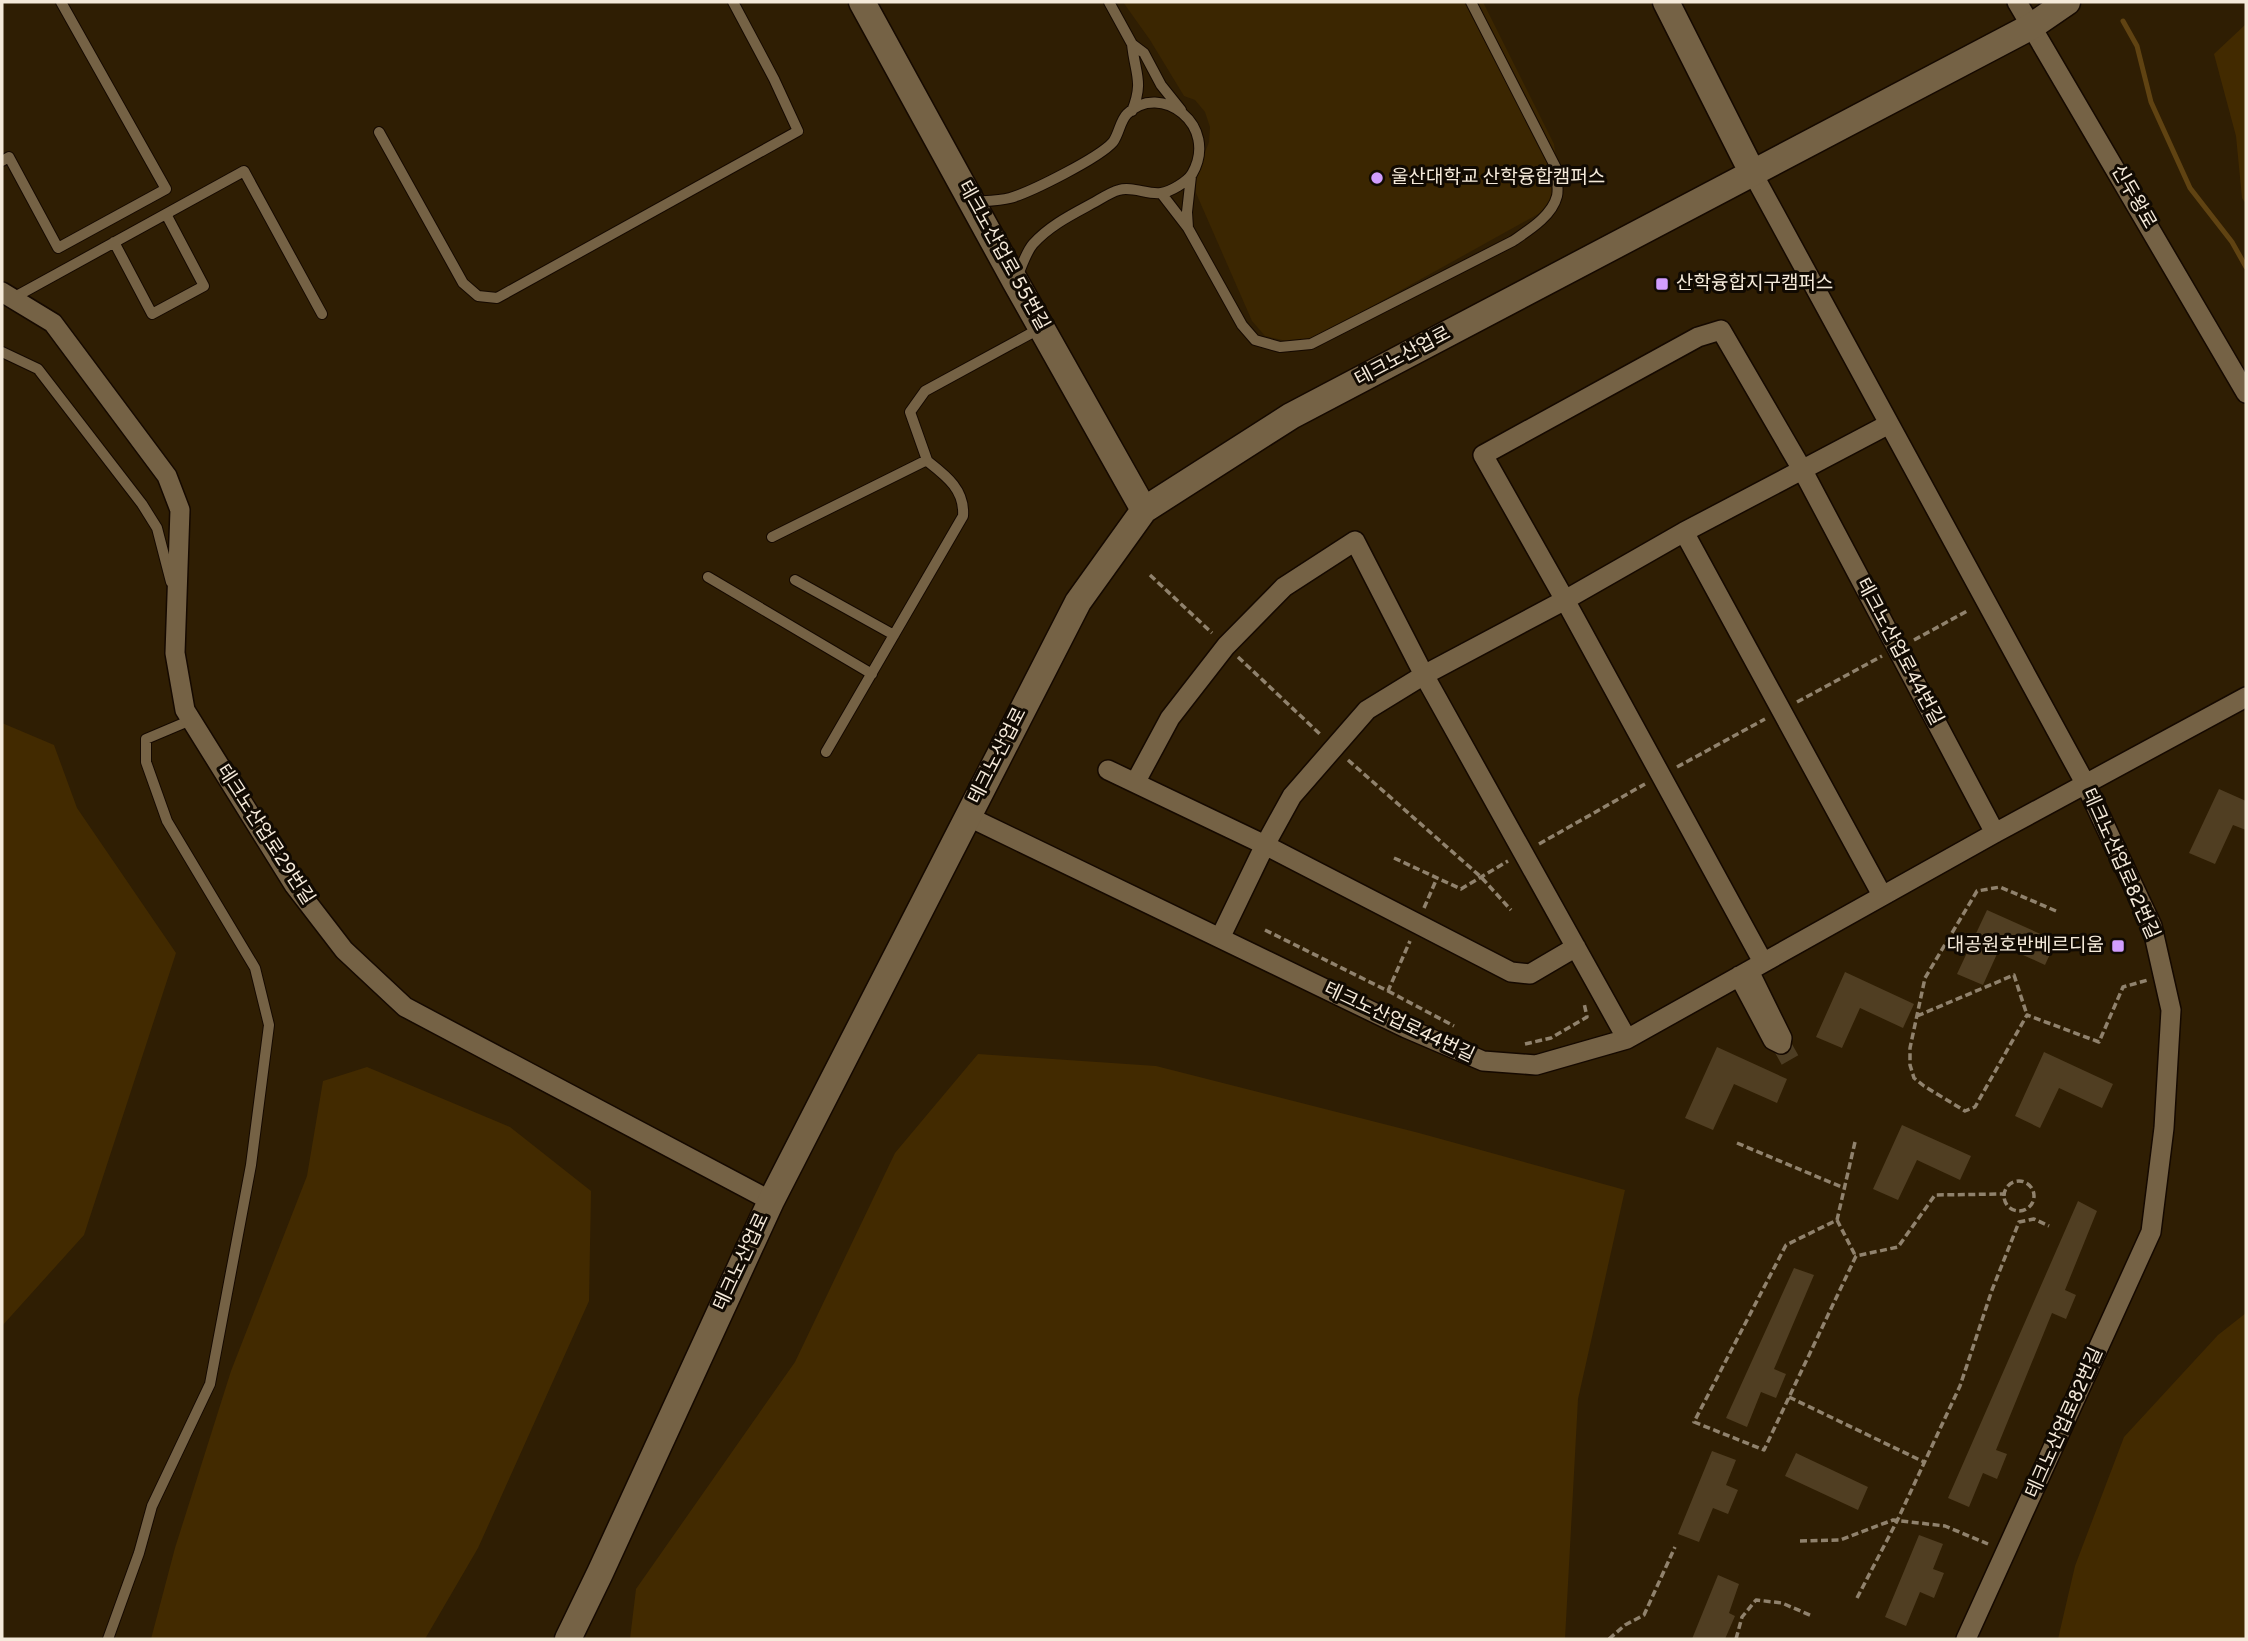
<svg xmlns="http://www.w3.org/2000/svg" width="2248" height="1641" viewBox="0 0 2248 1641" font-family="Overpass,'Noto Sans KR',sans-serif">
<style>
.built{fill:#3b2601}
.green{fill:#422a00}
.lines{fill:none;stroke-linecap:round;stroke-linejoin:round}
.stream{stroke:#604312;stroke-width:5}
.building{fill:#503e22}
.street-tunnel{stroke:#4d3d23;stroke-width:19;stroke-dasharray:19 10;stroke-linecap:butt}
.lane-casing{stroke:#150900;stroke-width:12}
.street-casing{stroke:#150900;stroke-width:22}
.secondary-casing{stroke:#150900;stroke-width:29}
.path{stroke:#90826d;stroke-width:3.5;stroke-dasharray:7 3.5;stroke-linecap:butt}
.lane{stroke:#756245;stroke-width:10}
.street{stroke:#756245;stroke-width:19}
.secondary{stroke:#756245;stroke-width:26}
.poi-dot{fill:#d19dfe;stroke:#110a02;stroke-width:2.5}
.labels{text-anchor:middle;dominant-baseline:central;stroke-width:6;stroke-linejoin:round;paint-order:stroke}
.poi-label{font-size:19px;fill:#f5eada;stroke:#110a02;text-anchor:start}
.street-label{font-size:19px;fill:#f5eada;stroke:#110a02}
</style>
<rect width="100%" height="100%" fill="#2f1e03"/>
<path class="built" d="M1123,2H1483L1554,144L1558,170V186L1551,199L1540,213L1315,338L1291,342L1265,336L1252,321L1196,193V166L1202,160L1209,142L1210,127L1205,112L1195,100L1184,96L1150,40Z"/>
<path class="green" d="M2246,24V204L2242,198L2236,136L2214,54Z
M2,723L54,745L77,808L176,953L84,1235L2,1326Z
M978,1054L1156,1066L1419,1133L1625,1190L1578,1399L1565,1639H630L636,1589L795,1362L895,1153Z
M367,1067L510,1127L591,1191L589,1301L478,1548L425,1639H151L175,1548L231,1371L307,1176L323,1081Z
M2246,1313V1639H2058L2075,1566L2124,1437L2218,1335Z"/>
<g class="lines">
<path class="stream" d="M2123,21L2137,46L2151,102L2190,188L2232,242L2246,267"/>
</g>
<path class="building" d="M2219,789L2246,801V830L2233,825L2215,864L2189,853Z
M1987,910L2056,941L2045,965L2001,945L1983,985L1957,974Z
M1845,972L1914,1004L1903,1028L1860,1008L1842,1048L1816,1037Z
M1717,1047L1787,1079L1777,1103L1734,1084L1713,1130L1685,1118Z
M2044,1052L2113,1084L2102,1108L2059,1088L2040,1128L2015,1116Z
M1902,1125L1971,1156L1960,1180L1917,1160L1898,1200L1873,1189Z
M2078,1201L2097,1211L2065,1290L2076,1295L2066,1319L2052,1313L1996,1450L2007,1454L1997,1479L1983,1473L1969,1507L1948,1498Z
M1794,1268L1814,1275L1774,1369L1786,1374L1776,1398L1761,1392L1747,1427L1726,1418Z
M1712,1451L1736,1460L1726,1485L1738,1490L1728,1514L1713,1508L1699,1542L1678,1534Z
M1796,1453L1868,1487L1858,1510L1785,1476Z
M1919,1535L1943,1544L1933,1569L1944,1573L1934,1598L1920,1592L1906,1626L1885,1617Z
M1718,1575L1739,1584L1729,1613L1735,1616L1725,1639H1692Z"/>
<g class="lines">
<path class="street-tunnel" d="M1781,1044L1790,1060"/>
<g class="lane-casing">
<path id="lane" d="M1109,2L1132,44L1144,53L1161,85L1181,110
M1132,111C1144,81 1135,74 1132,44
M379,132L463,283L478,296L497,298L798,131L774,79L733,2
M2,161L9,157L58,248L166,189L61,2
M1161,193L1188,228L1242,325L1255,340L1280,347L1311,344L1513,241C1529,230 1552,216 1557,196C1559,188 1556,176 1556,168L1471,2
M973,202C985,201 999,201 1010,198C1031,192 1099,158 1113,142C1119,134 1120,121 1127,114C1160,81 1220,125 1192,174C1187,182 1170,192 1161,193C1148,195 1132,186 1119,190C1111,192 1102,198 1095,202C1073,214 1050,225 1033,244C1026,252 1022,266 1017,277
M1188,228L1187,212L1191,176
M114,242L152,314L204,286L166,214
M13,298L244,171L322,314
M2,352L38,369L142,504L157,528L171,582
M772,537L927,460L910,412L925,391L1039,329
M708,577L872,674
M795,580L894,635
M826,752L963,516C965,489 945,475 926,460
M108,1639L139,1553L152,1506L210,1384L251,1165L269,1025L255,968L167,821L146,762V739L191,720"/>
</g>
<g class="street-casing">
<path id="street" d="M2017,2L2246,393
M1752,172L2085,783L2152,926L2171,1010L2164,1128L2151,1232L1966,1639
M2,292L53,323L167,476L180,510L175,653L185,710L294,885L344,950L405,1007L771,1201
M1684,532L1882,895
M1108,770L1265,845L1511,972L1530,974L1576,947
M1135,783L1170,718L1226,646L1284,587L1355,541L1424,675L1627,1039
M967,816L1406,1028L1483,1061L1536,1065L1627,1039L1995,833L2246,697
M1220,938L1265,845L1292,796L1367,710L1424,675L1565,600L1684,532L1889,424
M1763,962L1565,600L1483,455L1698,337L1721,330L1803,471L1995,833
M1739,976L1773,1040L1781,1044L1782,1038L1749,971"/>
</g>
<g class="secondary-casing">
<path id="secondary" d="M862,2L1015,281L1144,510
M1666,2L1752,172
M568,1639L600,1573L771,1201L1078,602L1144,510L1291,416L2032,26L2067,2"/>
</g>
<path class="path" d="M1150,575L1212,633
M1914,640L1969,610
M1238,657L1322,736
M1797,702L1882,656
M1348,760L1481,877L1511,910
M1677,767L1765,719
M1539,844L1645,784
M1394,858L1461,889L1508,861
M1424,908L1437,878
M2056,911L2000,887L1977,891L1925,978L1910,1048V1065L1914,1078L1924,1086L1965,1111L1975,1107L2027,1015L2099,1042L2123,987L2148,980
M1265,930L1388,991L1410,941
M1388,991L1454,1026
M1917,1016L2014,975L2027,1015
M1525,1044L1551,1038L1587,1017L1584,1003
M1855,1142L1837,1220L1786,1245L1694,1422L1764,1450L1856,1256L1898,1247L1935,1195L2004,1194
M1737,1143L1844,1188
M2004 1196a15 15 0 1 1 30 0a15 15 0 1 1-30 0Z
M1837,1220L1855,1255
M1789,1397L1924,1462
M1800,1541L1840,1540L1893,1520L1945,1526L1988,1544
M1857,1598L1897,1521L1960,1386L1992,1290L2019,1222L2034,1219L2049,1226
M1609,1639L1625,1625L1644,1615L1675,1547
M1736,1639L1742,1617L1756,1600L1782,1603L1812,1616"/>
<use href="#lane" class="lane"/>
<use href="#street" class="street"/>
<use href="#secondary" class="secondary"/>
</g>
<g class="poi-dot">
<circle cx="1377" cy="178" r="7"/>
<rect x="1655" y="277" width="14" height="14" rx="3.5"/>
<rect x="2111" y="939" width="14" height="14" rx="3.5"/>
</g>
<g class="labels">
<g class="poi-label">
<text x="1391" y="178">울산대학교 산학융합캠퍼스</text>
<text x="1676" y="284">산학융합지구캠퍼스</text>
<text x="2104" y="946" text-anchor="end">대공원호반베르디움</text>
</g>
<g class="street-label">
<text transform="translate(2133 197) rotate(60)">신두왕로</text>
<text transform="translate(1003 256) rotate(61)">테크노산업로 55번길</text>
<text transform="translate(1403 357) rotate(-28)">테크노산업로</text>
<text transform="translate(1899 652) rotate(62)">테크노산업로44번길</text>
<text transform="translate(998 756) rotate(-63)">테크노산업로</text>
<text transform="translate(265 835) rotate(57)">테크노산업로29번길</text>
<text transform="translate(2120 864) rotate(66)">테크노산업로82번길</text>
<text transform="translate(1399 1023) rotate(25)">테크노산업로44번길</text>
<text transform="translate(742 1262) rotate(-65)">테크노산업로</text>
<text transform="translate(2065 1423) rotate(-66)">테크노산업로82번길</text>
</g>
</g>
<rect width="2248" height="1641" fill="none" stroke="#f5eada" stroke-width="7"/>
</svg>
